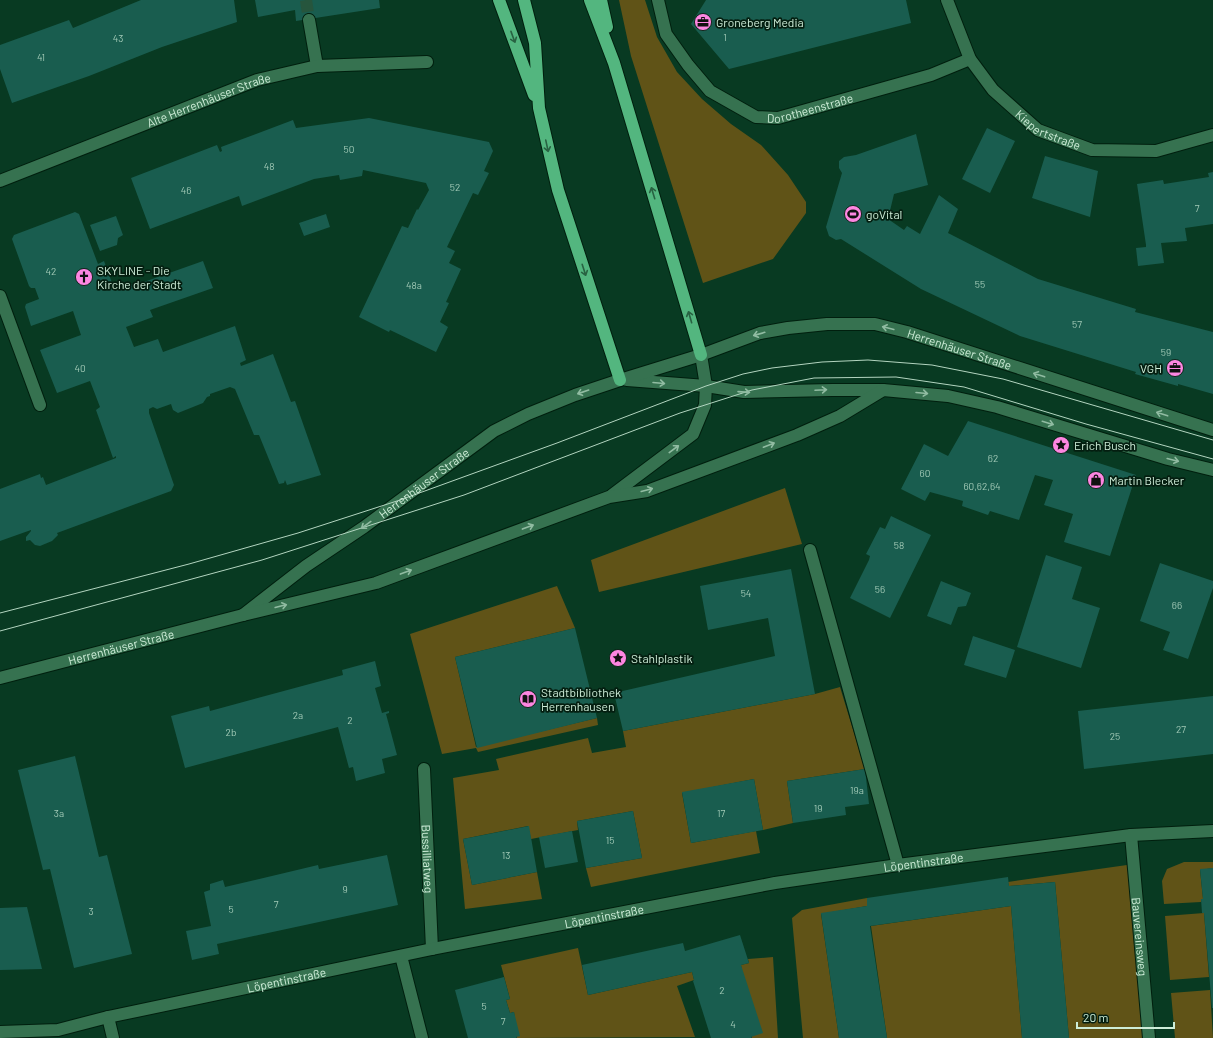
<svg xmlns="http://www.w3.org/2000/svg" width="1213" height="1038" viewBox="0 0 1213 1038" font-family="Barlow,sans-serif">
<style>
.green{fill:#605317}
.building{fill:#195d4f}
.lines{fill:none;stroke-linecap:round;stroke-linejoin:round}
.minor-tunnel{stroke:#26553d;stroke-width:12;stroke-dasharray:12 6;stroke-linecap:butt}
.minor-casing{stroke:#001f0e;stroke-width:14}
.highway-casing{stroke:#001f0e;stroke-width:14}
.minor{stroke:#367250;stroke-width:12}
.highway{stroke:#53b67f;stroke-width:12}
.tram{stroke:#b3d5c0;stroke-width:1}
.oneway{stroke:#286242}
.oneway2{stroke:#91bca2}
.labels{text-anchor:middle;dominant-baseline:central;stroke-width:3.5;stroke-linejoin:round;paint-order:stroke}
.number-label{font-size:10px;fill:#a1c9b6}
.poi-label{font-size:12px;fill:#ceedd8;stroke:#041e10;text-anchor:start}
.street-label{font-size:12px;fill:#ceedd8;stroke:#041e10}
</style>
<rect width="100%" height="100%" fill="#083a22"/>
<path class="green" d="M619,0H645L657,37L677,72L702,99L731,124L761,145L788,175L806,202V213L773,259L703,283L631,56Z
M785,488L802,544L599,592L591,560Z
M557,586L575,628L455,657L476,747L597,718L598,725L478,752L476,748L442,754L410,634Z
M840,687L865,769L787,781L793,823L763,830L754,779L682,793L691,843L756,831L760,853L591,887L586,868L642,858L633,811L577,821L578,830L531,839L528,826L463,839L472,885L537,872L542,899L465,909L453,778L499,770L496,759L588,738L592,753L626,747L623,731L815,694Z
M1184,862H1213V868L1200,870L1203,899H1201V902L1164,904L1162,881L1167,869Z
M1134,864L1149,1038H1069L1055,882L1009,886L1008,882Z
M867,898V906L821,914L839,1038H803L792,918L802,910Z
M1011,906L1022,1038H887L871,926Z
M1204,913L1209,977L1170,980L1165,916Z
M578,948L588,995L692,972L694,980L677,986L695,1037L517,1038L514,1012L510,1013L506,1000L510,999L501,965Z
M773,957L778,1038H752L741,965L749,963L748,959Z
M1210,990L1213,1038H1175L1171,993Z"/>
<path class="building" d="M141,0H234L237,22L162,47L89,76L12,103L0,69V45L69,20L73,28Z
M255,0H379L380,8L296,21L295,10L258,17Z
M706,0H906L911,23L729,69L691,24Z
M369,118L489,142L493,151L484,171L489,173L478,195L473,193L447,247L455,251L449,263L461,269L446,302L449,303L440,322L448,327L436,352L390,330L389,332L359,317L402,226L408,228L417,209L418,210L429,190L426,183L363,170L362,176L340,180L339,175L314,179L242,206L239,196L150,229L131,178L217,145L220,152L222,151L221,147L293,120L296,128Z
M987,128L1015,141L990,193L962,179Z
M916,134L928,185L894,194L888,219L904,230L907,226L920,234L939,195L958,209L948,233L1038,279L1136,309L1135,312L1213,332V394L1178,384V386L1135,374L1136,372L1020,336L921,289L841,239L836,240L829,236L826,227L842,173L839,168V161L844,157L856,155Z
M1045,156L1098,171L1090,217L1032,198Z
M1213,172V224L1185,228L1187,241L1161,243L1164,263L1138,266L1136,248L1146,247V245L1137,184L1163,180L1164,184L1209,177L1208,173Z
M75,212L79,214L98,264L104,261L115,291L140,281L141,283L203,261L213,288L150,310L153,317L126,327L134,347L158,339L163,352L235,326L246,360L240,363L241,366L273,354L291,402L295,401L321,475L287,485L285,480L284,483L279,484L259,435H254L235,389L230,387L210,394V396L207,397L203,403L178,413L173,410L171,404L157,409L153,407L149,409V413L174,485L171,491L57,533L58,535L52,541L40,546L35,545L30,540L26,541V537L31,531V530L0,541V489L40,474L41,478L43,477L46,485L116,458V456L113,458L96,410L100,407L90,381L57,393L40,350L81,335L73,311L31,326L25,307L26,304L39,299L35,288H31L29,286L12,239L14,235Z
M326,214L330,227L304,236L299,223Z
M116,216L123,235L118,238L117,245L100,251L90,225Z
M968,421L1136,475L1110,556L1064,542L1073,514L1044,505L1053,480L1035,475L1019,520L990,511L988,515L962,506L963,501L930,492L925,501L901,489L924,444L948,456Z
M891,516L931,535L890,618L850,598L869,560L870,556L866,554L880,527L885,529Z
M1046,555L1082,567L1072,599L1100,608L1081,668L1017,647Z
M1160,563L1213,581V588L1188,659L1163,650L1170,632L1140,621Z
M791,569L815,694L623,731L614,693L775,656L768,618L708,630L700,586Z
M941,581L971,593L966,606L958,607L951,625L927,616Z
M575,628L597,718L477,748L455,657Z
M973,636L1015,650L1006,678L964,665Z
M375,661L381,686L375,688L382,713L389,711V713L386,714L397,755L382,759L385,773L356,781L353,767L349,768L338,727L185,768L171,716L209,706L210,711L343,675L342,670Z
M1213,696V754L1084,769L1078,711Z
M75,756L99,857L107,855L132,954L74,968L50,869L43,870L18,770Z
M865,769L869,804L845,807L846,815L793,823L787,781Z
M754,779L763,830L691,843L682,792Z
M633,811L642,858L586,868L577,821Z
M529,826L537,872L472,885L463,839Z
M572,831L578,862L545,868L539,837Z
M387,855L398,905L217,944L219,954L192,960L186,931L211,926L204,892L210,890V884L223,880L225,887L318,865L319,869Z
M1213,868V1008H1212L1204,913H1202L1201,899H1203L1200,869Z
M1008,877L1009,886L1055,882L1069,1038H1022L1011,906L870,926L887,1038H839L821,913L867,906V898Z
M27,907L42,969L0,970V908Z
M740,935L749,963L741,965L763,1033L751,1037L752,1038H711L693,981L694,980L692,972L588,995L582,965L683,943L685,951Z
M504,977L510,999L506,1000L510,1013L514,1012L520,1036L516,1037L517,1038H468L455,990Z"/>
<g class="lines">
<path class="minor-tunnel" d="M306,0L309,20"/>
<g class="minor-casing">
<g id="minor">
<path id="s1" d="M658,0L666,34L688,65L710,91L756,117L778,118L931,75L970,59"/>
<path id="s2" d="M947,0L970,59L993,90L1038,130L1092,150L1156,151L1213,135"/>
<path d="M309,20L317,66"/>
<path id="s3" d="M0,181L257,80L317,66L427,62"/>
<path d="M0,296L40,405"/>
<path d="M627,380L706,386L744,392L832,390H883L948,396L997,407L1168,459L1213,470"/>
<path d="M612,495L693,434L705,405L706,386L701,355"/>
<path d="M810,550L898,865"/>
<path id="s4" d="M243,615L306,566L364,527L494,431L528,414L575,395L620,380L701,355L760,333L788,328L827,324H875L907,332L1213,430"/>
<path id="s5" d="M0,678L243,615L376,583L609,497L647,491L797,435L840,416L883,390"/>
<path id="s6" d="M424,769L432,949"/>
<path id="s7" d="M1131,835L1149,1038"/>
<path d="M401,956L422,1038"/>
<path d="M108,1017L113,1038"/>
<path id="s8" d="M0,1032L58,1030L108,1017L432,949L775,883L898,865L1131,835L1213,831"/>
</g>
</g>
<g class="highway-casing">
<path id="highway" d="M499,0L534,95
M524,0L535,43L539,108L558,190L620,380
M590,0L614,63L701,355
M601,0L607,27"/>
</g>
<use href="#minor" class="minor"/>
<use href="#highway" class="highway"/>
<path class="tram" d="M0,613L189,564L298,533L400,500L557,443L706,386L743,374L772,368L822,362L868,360L932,365L1003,379L1213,440
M0,631L262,560L464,495L680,413L752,390L814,378L896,377L964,387L1086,424L1213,459"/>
</g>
<defs><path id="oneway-shaft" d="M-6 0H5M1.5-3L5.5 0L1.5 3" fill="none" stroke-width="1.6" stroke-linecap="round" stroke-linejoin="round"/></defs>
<g class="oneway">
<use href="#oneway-shaft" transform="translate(513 37) rotate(70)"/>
<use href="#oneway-shaft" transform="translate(547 146) rotate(78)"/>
<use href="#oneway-shaft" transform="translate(653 193) rotate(-107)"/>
<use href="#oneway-shaft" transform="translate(584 270) rotate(72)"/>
<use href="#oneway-shaft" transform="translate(690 317) rotate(-106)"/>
</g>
<g class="oneway2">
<use href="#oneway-shaft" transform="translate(888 328) rotate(-166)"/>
<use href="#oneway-shaft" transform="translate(759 334) rotate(164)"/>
<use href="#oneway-shaft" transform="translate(1039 375) rotate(-162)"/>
<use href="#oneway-shaft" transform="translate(659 383) rotate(5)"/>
<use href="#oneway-shaft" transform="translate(821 390) rotate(-3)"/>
<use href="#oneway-shaft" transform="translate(583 392) rotate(161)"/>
<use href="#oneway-shaft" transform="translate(744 392) rotate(4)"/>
<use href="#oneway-shaft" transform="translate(922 393) rotate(5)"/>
<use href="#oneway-shaft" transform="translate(1162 414) rotate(-162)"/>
<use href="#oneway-shaft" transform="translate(1048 423) rotate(17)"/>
<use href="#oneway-shaft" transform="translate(769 445) rotate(-21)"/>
<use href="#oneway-shaft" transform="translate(674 449) rotate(-37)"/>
<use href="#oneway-shaft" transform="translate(1173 460) rotate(14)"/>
<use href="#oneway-shaft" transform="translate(647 490) rotate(-15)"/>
<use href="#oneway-shaft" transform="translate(366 525) rotate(144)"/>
<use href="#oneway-shaft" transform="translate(528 527) rotate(-20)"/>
<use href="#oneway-shaft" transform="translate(406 572) rotate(-20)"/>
<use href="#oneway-shaft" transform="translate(281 606) rotate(-14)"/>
</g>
<defs>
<g id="office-disc" transform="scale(0.9)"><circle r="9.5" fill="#fd86e1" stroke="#041e10"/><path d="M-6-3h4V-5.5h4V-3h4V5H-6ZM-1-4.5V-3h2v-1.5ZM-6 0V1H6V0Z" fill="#111"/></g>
<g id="stadium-disc" transform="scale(0.9)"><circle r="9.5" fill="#fd86e1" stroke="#041e10"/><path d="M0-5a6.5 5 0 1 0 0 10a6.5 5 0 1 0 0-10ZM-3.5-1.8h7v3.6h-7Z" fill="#111"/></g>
<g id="church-disc" transform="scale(0.9)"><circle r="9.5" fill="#fd86e1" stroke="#041e10"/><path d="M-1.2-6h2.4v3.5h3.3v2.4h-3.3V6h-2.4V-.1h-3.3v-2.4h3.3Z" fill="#111"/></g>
<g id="sight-disc" transform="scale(0.9)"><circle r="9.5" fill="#fd86e1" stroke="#041e10"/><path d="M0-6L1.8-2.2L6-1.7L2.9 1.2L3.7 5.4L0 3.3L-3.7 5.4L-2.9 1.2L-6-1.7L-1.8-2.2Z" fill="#111"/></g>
<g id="shop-disc" transform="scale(0.9)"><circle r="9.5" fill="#fd86e1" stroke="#041e10"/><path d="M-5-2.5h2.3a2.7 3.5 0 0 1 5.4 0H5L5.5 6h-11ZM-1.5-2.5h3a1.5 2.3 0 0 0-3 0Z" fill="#111"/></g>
<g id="library-disc" transform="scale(0.9)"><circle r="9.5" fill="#fd86e1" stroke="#041e10"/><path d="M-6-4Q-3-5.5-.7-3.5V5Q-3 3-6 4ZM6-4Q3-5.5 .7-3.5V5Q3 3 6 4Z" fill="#111"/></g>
</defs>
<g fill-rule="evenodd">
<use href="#office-disc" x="703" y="22"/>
<use href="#stadium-disc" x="853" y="214"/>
<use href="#church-disc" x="84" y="277"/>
<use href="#office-disc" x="1175" y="368"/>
<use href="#sight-disc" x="1061" y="445"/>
<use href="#shop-disc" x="1096" y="480"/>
<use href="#sight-disc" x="618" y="658"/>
<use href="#library-disc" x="528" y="699"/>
</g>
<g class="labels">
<g class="number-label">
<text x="725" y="37">1</text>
<text x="118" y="38">43</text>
<text x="41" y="57">41</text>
<text x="349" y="149">50</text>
<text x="269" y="166">48</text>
<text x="455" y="187">52</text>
<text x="186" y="190">46</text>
<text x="1197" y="208">7</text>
<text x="51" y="271">42</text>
<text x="980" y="284">55</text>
<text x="414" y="285">48a</text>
<text x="1077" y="324">57</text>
<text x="1166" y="352">59</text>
<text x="80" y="368">40</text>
<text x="993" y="458">62</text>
<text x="925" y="473">60</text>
<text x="982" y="486">60,62,64</text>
<text x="899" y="545">58</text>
<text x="880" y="589">56</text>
<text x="746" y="593">54</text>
<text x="1177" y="605">66</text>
<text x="298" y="715">2a</text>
<text x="350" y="720">2</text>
<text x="1181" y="729">27</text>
<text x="231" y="732">2b</text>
<text x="1115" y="736">25</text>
<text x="857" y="790">19a</text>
<text x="818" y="808">19</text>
<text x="59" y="813">3a</text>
<text x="721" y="813">17</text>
<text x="610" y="840">15</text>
<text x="506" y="855">13</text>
<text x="345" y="889">9</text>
<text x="276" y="904">7</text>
<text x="231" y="909">5</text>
<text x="91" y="911">3</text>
<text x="722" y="990">2</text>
<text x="484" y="1006">5</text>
<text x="503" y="1021">7</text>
<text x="733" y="1024">4</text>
</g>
<g class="poi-label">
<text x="716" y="22">Groneberg Media</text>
<text x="866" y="214">goVital</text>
<text x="97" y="270">SKYLINE - Die<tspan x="97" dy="14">Kirche der Stadt</tspan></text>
<text x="1162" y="368" text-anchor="end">VGH</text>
<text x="1074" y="445">Erich Busch</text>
<text x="1109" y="480">Martin Blecker</text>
<text x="631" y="658">Stahlplastik</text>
<text x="541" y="692">Stadtbibliothek<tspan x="541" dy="14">Herrenhausen</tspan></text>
</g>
<g class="street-label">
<text stroke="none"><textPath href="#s3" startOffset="224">Alte Herrenhäuser Straße</textPath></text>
<text stroke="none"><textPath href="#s1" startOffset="215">Dorotheenstraße</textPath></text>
<text stroke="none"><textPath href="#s2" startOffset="171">Kiepertstraße</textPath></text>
<text stroke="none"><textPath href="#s4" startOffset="799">Herrenhäuser Straße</textPath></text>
<text stroke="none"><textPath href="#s4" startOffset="224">Herrenhäuser Straße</textPath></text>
<text stroke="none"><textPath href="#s5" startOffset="125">Herrenhäuser Straße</textPath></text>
<text stroke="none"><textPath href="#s6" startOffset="90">Bussilliatweg</textPath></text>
<text stroke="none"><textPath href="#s8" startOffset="940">Löpentinstraße</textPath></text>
<text stroke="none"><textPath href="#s8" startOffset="616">Löpentinstraße</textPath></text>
<text stroke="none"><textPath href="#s7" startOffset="102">Bauvereinsweg</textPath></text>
<text stroke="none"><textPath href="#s8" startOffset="292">Löpentinstraße</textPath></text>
</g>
</g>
<path d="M1077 1022v6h97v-6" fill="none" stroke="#ceedd8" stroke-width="2"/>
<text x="1083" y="1022" font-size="12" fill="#ceedd8" stroke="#041e10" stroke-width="3" paint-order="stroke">20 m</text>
</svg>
